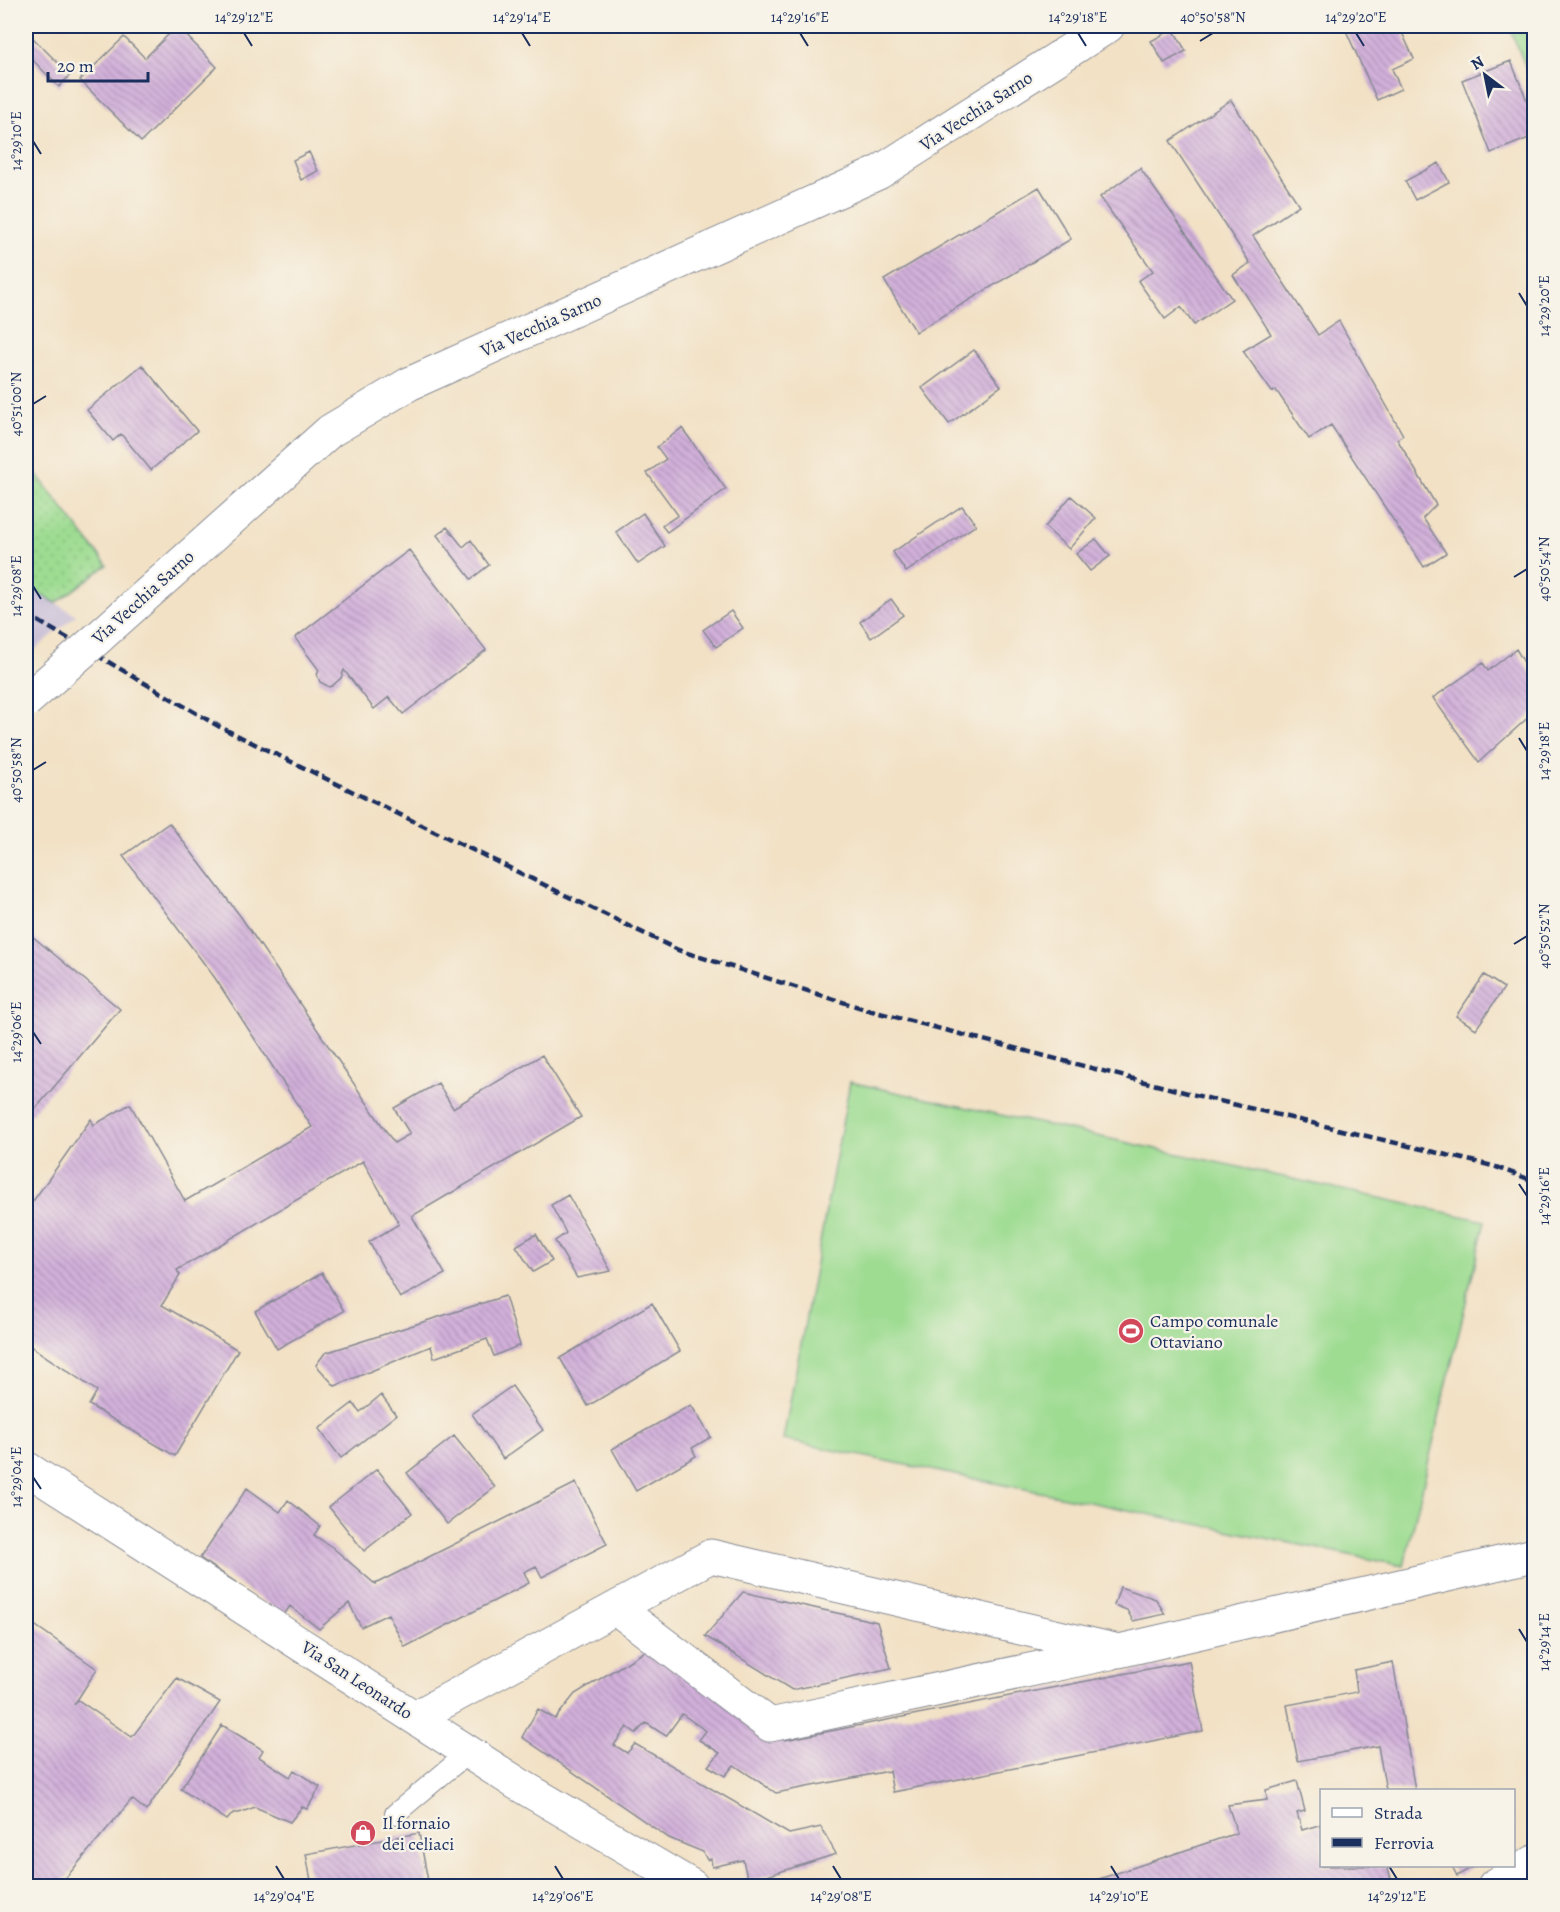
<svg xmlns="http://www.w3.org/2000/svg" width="1560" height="1912" viewBox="0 0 1560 1912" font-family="Alegreya,serif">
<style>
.railway{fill:#c9bfd7}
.grass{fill:url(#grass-dots);stroke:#5c8678;stroke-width:1.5}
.cemetery{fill:url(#cemetery-stones);stroke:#5c8678;stroke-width:1.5}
.garden{fill:#9ddc91;stroke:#5c8678;stroke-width:1.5}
.building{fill:url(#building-back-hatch)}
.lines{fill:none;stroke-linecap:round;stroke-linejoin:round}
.service-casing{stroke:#868892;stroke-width:22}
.minor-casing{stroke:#868892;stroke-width:35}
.secondary-casing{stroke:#868892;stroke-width:35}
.service{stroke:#fff;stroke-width:20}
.minor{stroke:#fff;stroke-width:33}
.secondary{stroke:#fff;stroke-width:33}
.rail{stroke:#1b2f5e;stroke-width:4.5;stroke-dasharray:9 4.5;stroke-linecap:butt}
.minor-bridge-casing{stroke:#868892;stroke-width:35;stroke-linecap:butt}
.minor-bridge{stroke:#fff;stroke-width:33}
.ticks{fill:none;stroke:#1b2f5e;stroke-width:2}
.labels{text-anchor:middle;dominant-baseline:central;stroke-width:4.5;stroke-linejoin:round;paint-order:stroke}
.street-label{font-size:18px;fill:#1b2f5e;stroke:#f7f3e8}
.poi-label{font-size:18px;fill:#1b2f5e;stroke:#f7f3e8;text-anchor:start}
.neatline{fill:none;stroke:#1b2f5e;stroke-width:2}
.ticks-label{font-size:15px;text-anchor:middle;fill:#1b2f5e}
</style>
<defs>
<pattern id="grass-dots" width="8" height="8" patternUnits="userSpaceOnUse" patternTransform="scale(1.5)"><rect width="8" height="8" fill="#9ddc91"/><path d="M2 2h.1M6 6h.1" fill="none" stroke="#87bd7f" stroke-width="1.8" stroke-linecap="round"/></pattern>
<pattern id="cemetery-stones" width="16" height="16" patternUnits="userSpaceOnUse" patternTransform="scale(1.5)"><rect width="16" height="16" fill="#9ddc91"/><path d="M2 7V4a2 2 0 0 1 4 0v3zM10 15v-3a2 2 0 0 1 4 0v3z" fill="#87bd7f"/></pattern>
<pattern id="building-back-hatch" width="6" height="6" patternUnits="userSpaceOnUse" patternTransform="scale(1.5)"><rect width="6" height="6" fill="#d2b0da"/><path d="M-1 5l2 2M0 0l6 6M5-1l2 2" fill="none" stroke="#aa90b4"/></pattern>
</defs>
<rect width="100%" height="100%" fill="#f7f3e8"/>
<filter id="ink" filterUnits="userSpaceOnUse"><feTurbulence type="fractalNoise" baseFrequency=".0167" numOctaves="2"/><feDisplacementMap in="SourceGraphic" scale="12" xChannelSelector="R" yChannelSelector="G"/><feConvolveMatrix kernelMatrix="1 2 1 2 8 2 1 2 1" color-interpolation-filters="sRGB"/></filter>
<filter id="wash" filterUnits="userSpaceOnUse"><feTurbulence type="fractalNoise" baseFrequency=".008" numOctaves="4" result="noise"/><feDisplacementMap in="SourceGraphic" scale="24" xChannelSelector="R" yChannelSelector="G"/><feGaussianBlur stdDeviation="1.35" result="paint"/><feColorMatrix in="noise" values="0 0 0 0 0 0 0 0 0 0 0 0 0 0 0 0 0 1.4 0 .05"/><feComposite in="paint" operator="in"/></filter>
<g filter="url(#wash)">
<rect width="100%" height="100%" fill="#f2e1c5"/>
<path class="railway" d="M26,585L76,615L30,654L26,651Z"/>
<path class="grass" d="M26,461L107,565L56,603L26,585Z"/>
<path class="cemetery" d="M1509,26H1534V87Z"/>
<path class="garden" d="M850,1082L1485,1221L1404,1566L783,1440Z"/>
<g id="blocks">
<path class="building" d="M177,26L217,67L141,142L80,80L124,37L145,58Z
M1344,26H1399L1414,59L1392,69L1401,89L1377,100Z
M1173,29L1186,51L1164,63L1151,41Z
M29,34L70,75L59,87L26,53V38Z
M1511,61L1534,118V136L1491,153L1462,80Z
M1231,100L1299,205L1253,236L1318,335L1339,321L1403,435L1397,439L1436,505L1423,518L1446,553L1424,567L1331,425L1309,439L1276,390L1272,392L1243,351L1271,334L1233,275L1250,263L1170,141Z
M309,152L318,171L301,180L293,160Z
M1439,163L1449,182L1415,200L1405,181Z
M1140,168L1232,299L1194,325L1181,307L1165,319L1138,281L1153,271L1100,197Z
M1039,187L1071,239L916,332L884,280Z
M974,350L1001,386L949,424L922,388Z
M142,365L197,431L151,470L121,434L113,441L87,410Z
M682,428L726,489L667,532L662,526L678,515L647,473L666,459L657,447Z
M1071,496L1096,518L1069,549L1045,527Z
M962,506L976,525L906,572L893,552Z
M643,513L665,546L638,564L616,532Z
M447,527L463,547L471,540L489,565L471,579L437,535Z
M1096,539L1110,556L1090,571L1076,554Z
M409,550L486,650L403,714L389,697L374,709L344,670L341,678L332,686L329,687L320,682L317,675L319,670L295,638Z
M891,599L903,615L871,638L860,622Z
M731,611L743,628L716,647L703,630Z
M1516,649L1534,679V712L1479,762L1433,698L1483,663L1488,671Z
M169,823L241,917L394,1143L410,1134L394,1108L438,1083L453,1108L542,1055L581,1117L412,1216L445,1274L400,1298L369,1242L399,1224L363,1161L177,1270L180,1275L162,1305L238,1350L175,1456L89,1405L97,1391L26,1343V1211L91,1119L94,1125L130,1104L185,1201L312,1127L215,978L123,856Z
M26,931L120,1009L26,1120Z
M1484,975L1504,988L1476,1029L1456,1016Z
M568,1195L611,1271L577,1278L555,1241L566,1233L551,1205Z
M536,1234L552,1261L533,1272L516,1246Z
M322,1273L344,1311L277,1349L255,1311Z
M505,1296L520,1345L494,1356L487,1339L434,1358L431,1346L335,1386L316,1365L325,1353Z
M652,1303L680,1351L588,1406L560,1358Z
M512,1386L543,1430L503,1459L472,1414Z
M381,1395L396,1415L341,1458L319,1429L353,1403L360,1412Z
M691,1405L711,1437L692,1448L696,1456L636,1491L612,1449Z
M454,1436L495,1487L447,1524L407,1473Z
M377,1469L412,1513L364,1551L329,1507Z
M576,1483L607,1544L542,1577L536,1566L524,1572L529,1583L405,1647L388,1614L361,1627L349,1603L319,1629L290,1606L284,1615L200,1558L247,1488L280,1512L288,1500L320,1526L314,1535L332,1547L375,1584Z
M1120,1587L1156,1599L1165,1614L1133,1621L1127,1610L1114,1605Z
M743,1592L877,1622L891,1668L792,1690L705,1636Z
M26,1619L97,1669L74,1705L78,1700L132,1737L177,1678L220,1702L146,1811L132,1799L59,1886H26Z
M649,1649L785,1740L1189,1661L1203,1731L893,1792L889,1771L776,1793L734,1765L725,1776L708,1766L720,1753L699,1740L706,1731L682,1714L666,1736L646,1723L636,1733L627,1727L614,1745L627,1753L635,1744L789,1834L821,1827L836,1854L748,1882L743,1860L712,1867L711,1859L707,1860L703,1852L669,1838L522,1737L538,1709L555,1719L575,1694Z
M1393,1662L1415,1790H1386L1378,1746L1298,1761L1287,1705L1357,1692L1354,1670Z
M222,1725L263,1750L259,1757L290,1777L294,1770L320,1787L307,1809L302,1807L290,1822L255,1807L239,1813H233L227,1820L181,1789Z
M1297,1781L1305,1811L1297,1813L1302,1830L1322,1824V1866H1387L1391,1879L1367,1886H1078L1237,1833L1228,1805L1267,1800L1266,1790Z
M419,1833L429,1886H312L306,1854Z
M1452,1866H1474L1457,1876Z
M875,1881L886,1886H872Z"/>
</g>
</g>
<g filter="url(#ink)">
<use href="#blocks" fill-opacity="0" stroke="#868892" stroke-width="1.5"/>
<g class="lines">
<g class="service-casing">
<path id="service" d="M395,1814L469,1752"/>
</g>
<g class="minor-casing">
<path id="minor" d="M98,638L330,431L409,384L878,173L1108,26
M616,1608L770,1725L1110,1653
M416,1717L711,1556L1119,1651L1534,1555
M1494,1886L1534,1862"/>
</g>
<g class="secondary-casing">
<path id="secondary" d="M26,1468L518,1784L692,1886"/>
</g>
<use href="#service" class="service"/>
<use href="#minor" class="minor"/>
<use href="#secondary" class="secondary"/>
<path class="rail" d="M26,614L220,727L678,950L868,1010L1203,1097L1493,1166L1534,1181"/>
<g class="minor-bridge-casing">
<path id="minor-bridge" d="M26,701L98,638"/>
</g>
<use href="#minor-bridge" class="minor-bridge"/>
</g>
</g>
<path class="ticks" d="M244,33L252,46M522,33L530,46M800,33L808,46M1078,33L1086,46M1356,33L1364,46M1200,41L1213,33M33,141L41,154M1519,293L1527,306M33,404L46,396M1514,577L1527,569M33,586L41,599M1519,738L1527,751M33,770L46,762M1514,944L1527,936M33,1032L41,1044M1519,1184L1527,1196M33,1477L41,1489M1519,1629L1527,1642M276,1866L284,1879M555,1866L563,1879M833,1866L841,1879M1111,1866L1119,1879M1389,1866L1397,1879"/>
<defs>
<g id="stadium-disc" transform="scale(1.35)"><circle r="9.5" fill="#d1495b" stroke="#f7f3e8"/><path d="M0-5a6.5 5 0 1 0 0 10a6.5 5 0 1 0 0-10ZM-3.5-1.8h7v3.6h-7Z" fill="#fff"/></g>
<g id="shop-disc" transform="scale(1.35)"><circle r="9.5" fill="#d1495b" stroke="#f7f3e8"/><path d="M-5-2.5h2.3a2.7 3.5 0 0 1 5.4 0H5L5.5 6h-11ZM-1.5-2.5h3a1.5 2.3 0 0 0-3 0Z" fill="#fff"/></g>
</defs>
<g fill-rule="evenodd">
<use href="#stadium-disc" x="1131" y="1331"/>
<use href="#shop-disc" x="363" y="1833"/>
</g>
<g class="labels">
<g class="street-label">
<text transform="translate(976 111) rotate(-33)">Via Vecchia Sarno</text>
<text transform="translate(541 325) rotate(-24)">Via Vecchia Sarno</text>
<text transform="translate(143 597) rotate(-42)">Via Vecchia Sarno</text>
<text transform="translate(357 1680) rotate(33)">Via San Leonardo</text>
</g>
<g class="poi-label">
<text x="1150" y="1321">Campo comunale<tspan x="1150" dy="21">Ottaviano</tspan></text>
<text x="382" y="1823">Il fornaio<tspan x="382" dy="21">dei celiaci</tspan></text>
</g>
</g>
<rect width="1560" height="1912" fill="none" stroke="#f7f3e8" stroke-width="66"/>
<rect x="1320" y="1789" width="195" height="78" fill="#f7f3e8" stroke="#9fa5b1" stroke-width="1.5"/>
<rect x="1332" y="1808" width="30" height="9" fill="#ffffff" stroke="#9fa5b1" stroke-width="1.5"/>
<text x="1374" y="1819" font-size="18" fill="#1b2f5e">Strada</text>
<rect x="1332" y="1838" width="30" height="9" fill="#1b2f5e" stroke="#9fa5b1" stroke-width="1.5"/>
<text x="1374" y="1849" font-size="18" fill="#1b2f5e">Ferrovia</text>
<g transform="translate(1485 75) rotate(328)" stroke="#f7f3e8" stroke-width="4.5" paint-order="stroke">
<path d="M0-4.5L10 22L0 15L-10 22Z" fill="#1b2f5e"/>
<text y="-9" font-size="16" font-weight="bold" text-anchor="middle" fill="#1b2f5e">N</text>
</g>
<path d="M48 72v9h100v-9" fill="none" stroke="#1b2f5e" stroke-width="3"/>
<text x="57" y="72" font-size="18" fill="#1b2f5e" stroke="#f7f3e8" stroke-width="4.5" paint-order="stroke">20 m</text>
<rect x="33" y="33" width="1494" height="1846" class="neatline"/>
<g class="ticks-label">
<text x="244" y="22">14°29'12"E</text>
<text x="522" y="22">14°29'14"E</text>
<text x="800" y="22">14°29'16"E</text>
<text x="1078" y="22">14°29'18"E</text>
<text x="1213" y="22">40°50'58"N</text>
<text x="1356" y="22">14°29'20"E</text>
<text transform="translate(16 141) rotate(-90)" y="5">14°29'10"E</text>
<text transform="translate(1544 306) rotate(-90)" y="5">14°29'20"E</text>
<text transform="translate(16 404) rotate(-90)" y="5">40°51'00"N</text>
<text transform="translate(1544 569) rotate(-90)" y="5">40°50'54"N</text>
<text transform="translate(16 586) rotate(-90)" y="5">14°29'08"E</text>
<text transform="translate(1544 751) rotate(-90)" y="5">14°29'18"E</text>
<text transform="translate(16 770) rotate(-90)" y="5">40°50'58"N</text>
<text transform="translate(1544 936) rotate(-90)" y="5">40°50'52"N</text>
<text transform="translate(16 1032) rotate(-90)" y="5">14°29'06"E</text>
<text transform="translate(1544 1196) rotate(-90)" y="5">14°29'16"E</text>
<text transform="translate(16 1477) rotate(-90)" y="5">14°29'04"E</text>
<text transform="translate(1544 1642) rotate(-90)" y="5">14°29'14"E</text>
<text x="284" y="1901">14°29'04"E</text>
<text x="563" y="1901">14°29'06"E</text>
<text x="841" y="1901">14°29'08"E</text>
<text x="1119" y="1901">14°29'10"E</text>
<text x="1397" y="1901">14°29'12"E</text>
</g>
</svg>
